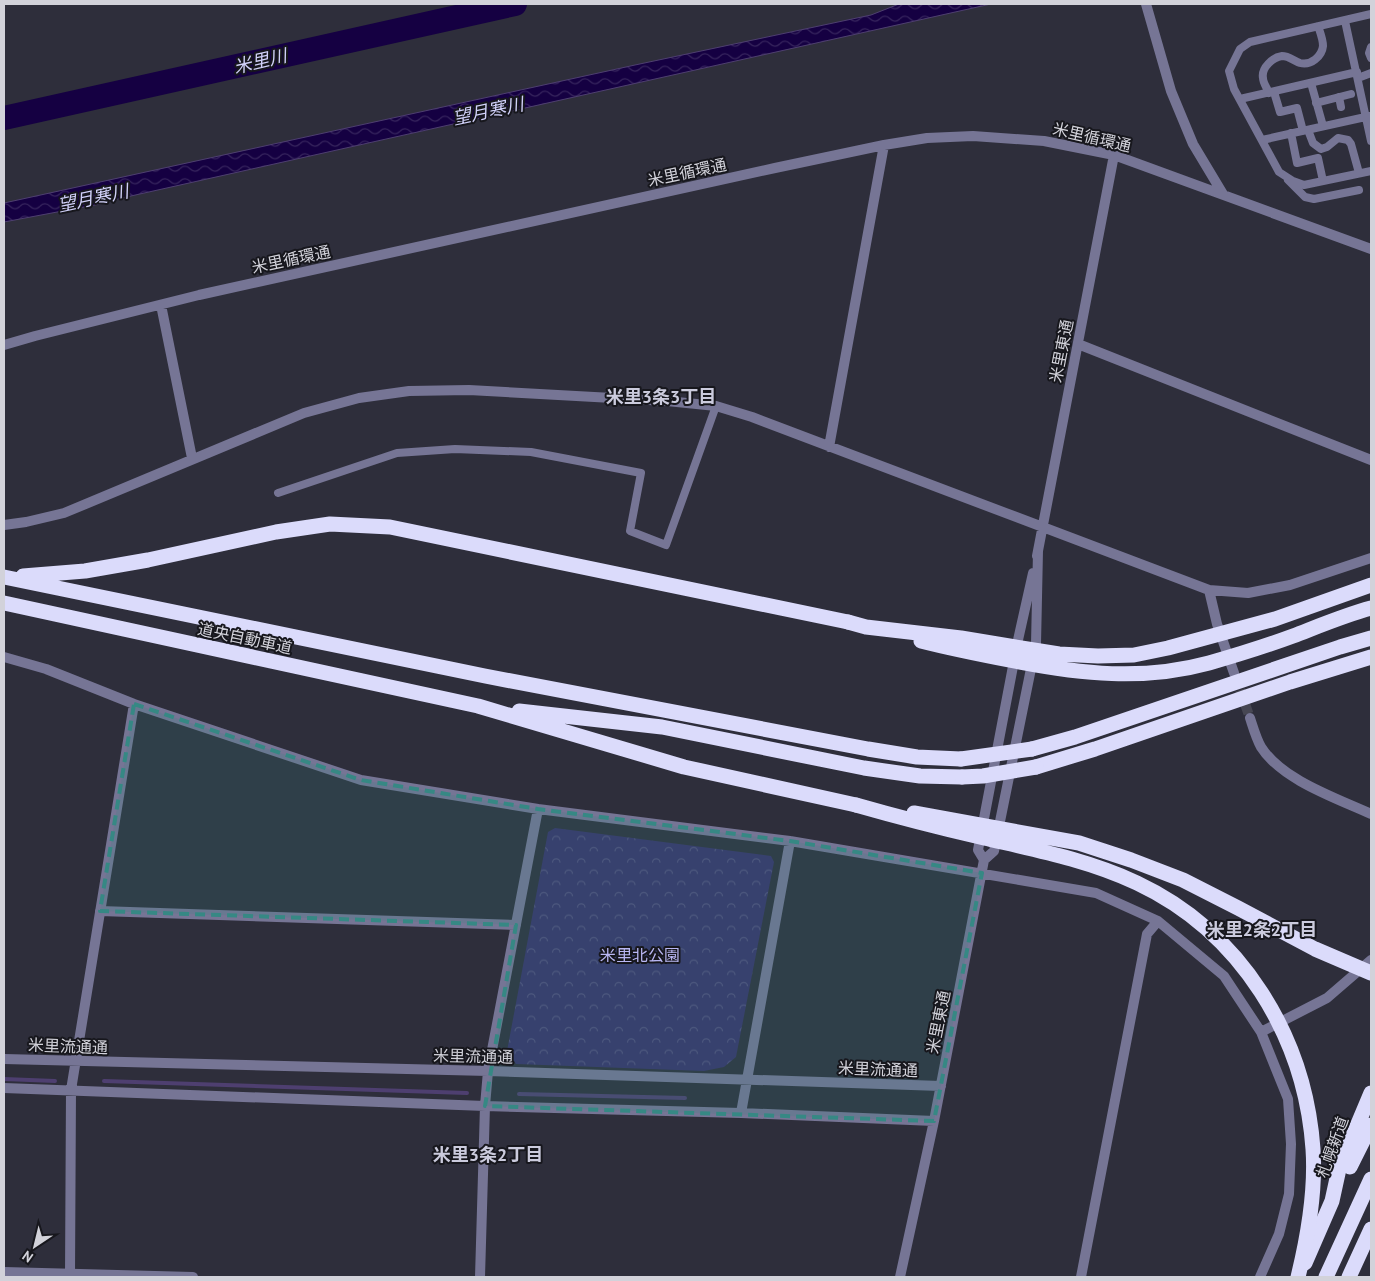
<svg xmlns="http://www.w3.org/2000/svg" width="1375" height="1281" viewBox="0 0 1375 1281" font-family="'PT Sans','Noto Sans JP',sans-serif">
<style>
.park{fill:url(#park-crowns)}
.water{fill:url(#water-waves);stroke:#4e3f70}
.lines{fill:none;stroke-linecap:round;stroke-linejoin:round}
.stream{stroke:#4e3f70;stroke-width:4}
.river{stroke:#150042;stroke-width:24}
.street-tunnel{stroke:#474753;stroke-width:10;stroke-dasharray:10 5;stroke-linecap:butt}
.lane{stroke:#767595;stroke-width:8}
.street{stroke:#767595;stroke-width:10}
.highway{stroke:#dbdbfb;stroke-width:15}
.highway-bridge{stroke:#dbdbfb;stroke-width:15}
.marked{fill:#368884;fill-opacity:0.2;stroke:#368884;stroke-width:4;stroke-dasharray:10 6;stroke-linejoin:round}
.labels{text-anchor:middle;dominant-baseline:central;stroke-width:4;stroke-linejoin:round;paint-order:stroke}
.street-label{font-size:16px;fill:#d2d2da;stroke:#17171d}
.park-label{font-size:16px;fill:#b9b7f3;stroke:#17171d}
.water-label{font-size:18px;font-style:italic;fill:#d1d1f9;stroke:#17171d}
.neighbourhood-label{font-size:18px;font-weight:bold;fill:#cbcbdd;stroke:#17171d}
</style>
<defs>
<pattern id="park-crowns" width="20" height="18" patternUnits="userSpaceOnUse" patternTransform="scale(1.25)"><rect width="20" height="18" fill="#373069"/><path d="M2 6a3 3 0 1 1 6 0M12 15a3 3 0 1 1 6 0" fill="none" stroke="#534d7e"/></pattern>
<pattern id="water-waves" width="16" height="10" patternUnits="userSpaceOnUse" patternTransform="scale(1.25)"><rect width="16" height="10" fill="#150042"/><path d="M0 5q4-4 8 0t8 0" fill="none" stroke="#36245d"/></pattern>
</defs>
<rect width="100%" height="100%" fill="#2e2e3b"/>
<path class="park" d="M555,828L771,856L774,862L736,1057L724,1067L704,1071L516,1064L507,1051L548,832Z"/>
<path class="water" d="M899,4H991L113,200L105,203L4,222V203L635,65L871,15Z"/>
<g class="lines">
<path class="stream" d="M4,1079L55,1081
M104,1081L467,1093
M519,1094L685,1098"/>
<path class="river" d="M4,118L515,4"/>
<path class="street-tunnel" d="M1235,676L1250,718"/>
<path class="lane" d="M1371,14L1250,42L1240,49L1229,71L1234,89L1279,172L1293,181L1304,185L1371,171
M1345,21L1371,141
M1371,47L1369,53L1371,58
M1358,78L1371,73
M1311,83L1323,126
M1274,92L1280,112L1297,108L1303,131
M1269,93C1267,88 1263,83 1263,78C1261,68 1273,57 1282,56C1289,56 1294,61 1300,63C1311,66 1322,56 1323,46C1323,39 1320,32 1318,26
M1339,97L1341,107
M1240,99L1357,72
M1316,103L1351,94
M1308,130L1313,143L1321,149L1327,147L1338,138L1348,140L1351,144L1359,173
M1291,133L1297,163L1318,158L1323,181
M1262,140L1370,116
M1288,180L1305,197L1314,199L1359,190
M278,493L397,453L455,449L531,452L641,473L630,531L666,545L716,406"/>
<path class="street" d="M1146,4L1171,91L1193,144L1223,194
M161,305L192,458
M1078,344L1371,460
M4,345L35,336L199,295L775,168L884,145L927,138L973,136L1044,141L1114,155L1371,249
M829,447L884,145
M4,525L26,522L64,513L304,413L359,398L409,391L469,390L667,401L716,406L752,417L1209,590L1248,593L1290,585L1371,558
M1037,556L1114,155
M1209,590L1217,624L1234,673
M4,657L46,669L134,704L361,780L538,809L790,841L1096,893L1158,921L1224,976L1261,1032L1288,1099L1291,1144L1289,1194L1279,1234L1260,1277
M1250,718C1253,727 1256,738 1261,747C1282,780 1336,798 1371,814
M984,860L978,850L1018,640L1033,573
M100,911L516,925
M1261,1032L1327,998L1371,960
M4,1059L488,1071L941,1086
M4,1088L485,1106L741,1113L934,1121
M741,1113L790,841
M4,1272L193,1277
M70,1277L71,1090L134,704
M480,1277L485,1106L488,1071L538,809
M900,1277L934,1121L984,860L994,851L1036,644L1038,551
M1081,1277L1147,934L1158,921"/>
<path class="highway" d="M23,576L85,571L148,560L276,532L330,524L390,527L848,622
M4,577L485,676L868,749L917,757L961,759
M4,603L478,706L684,767L856,805
M519,711L662,727L864,768L920,776L962,777
M1032,749L1075,737L1340,647L1371,638
M1036,767L1095,749L1290,682L1371,657
M1350,1167L1371,1125
M1305,1263L1332,1201L1339,1169L1371,1093
M1326,1277L1371,1179
M1349,1277L1371,1229"/>
<path class="highway-bridge" d="M848,622L866,627L961,638L1059,654L1098,656L1134,655L1168,648L1275,619L1371,585
M921,641C952,649 983,655 1014,661C1081,674 1143,681 1209,663C1237,655 1266,646 1293,636C1319,626 1345,615 1371,608
M961,759L1032,749
M962,777L983,776L1036,767
M856,805C898,817 941,828 984,838C1036,850 1088,860 1137,883C1241,932 1305,1036 1313,1149C1316,1192 1308,1236 1298,1277
M914,813L1079,843L1131,860L1183,880L1238,908L1315,949L1371,973"/>
</g>
<path class="marked" d="M134,704L361,780L538,809L790,841L982,873L934,1121L485,1106L516,925L100,911Z"/>
<g class="labels">
<g class="street-label">
<text transform="translate(1092 137) rotate(13)">米里循環通</text>
<text transform="translate(687 172) rotate(-12)">米里循環通</text>
<text transform="translate(291 259) rotate(-12)">米里循環通</text>
<text transform="translate(1061 351) rotate(-79)">米里東通</text>
<text transform="translate(245 638) rotate(12)">道央自動車道</text>
<text transform="translate(938 1022) rotate(-79)">米里東通</text>
<text transform="translate(68 1046) rotate(2)">米里流通通</text>
<text transform="translate(473 1056) rotate(1)">米里流通通</text>
<text transform="translate(878 1069) rotate(2)">米里流通通</text>
<text transform="translate(1332 1147) rotate(-70)">札幌新道</text>
</g>
<g class="park-label">
<text x="640" y="955">米里北公園</text>
</g>
<g class="water-label">
<text transform="translate(260 61) rotate(-13)">米里川</text>
<text transform="translate(488 111) rotate(-12)">望月寒川</text>
<text transform="translate(93 198) rotate(-12)">望月寒川</text>
</g>
<g class="neighbourhood-label">
<text x="661" y="396">米里3条3丁目</text>
<text x="1262" y="929">米里2条2丁目</text>
<text x="488" y="1154">米里3条2丁目</text>
</g>
</g>
<rect width="1375" height="1281" fill="none" stroke="#d2d2da" stroke-width="10"/>
<g transform="translate(35 1246) rotate(215)" stroke="#17171d" stroke-width="4" paint-order="stroke">
<path d="M0-4L9 19L0 12L-9 19Z" fill="#d2d2da"/>
<text y="-8" font-size="14" font-weight="bold" text-anchor="middle" fill="#d2d2da">N</text>
</g>
</svg>
